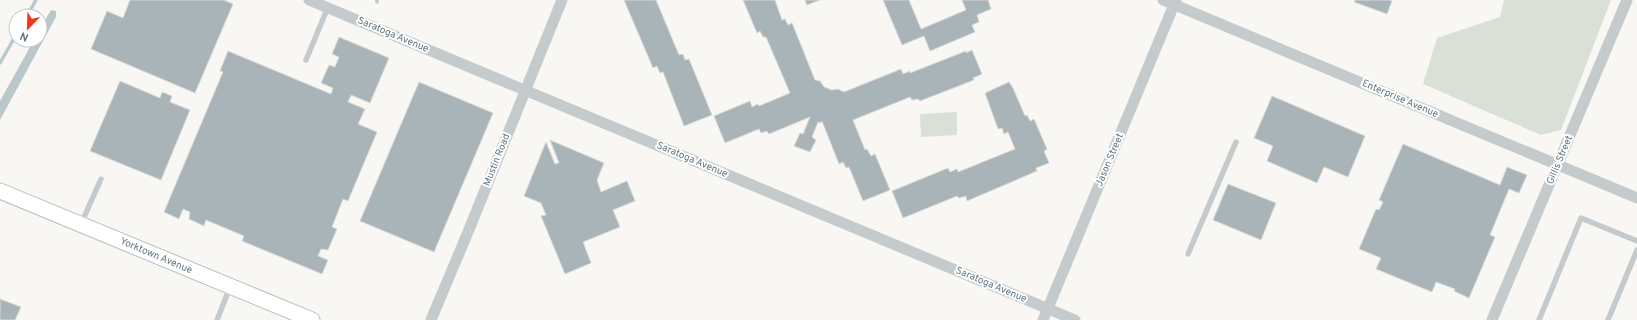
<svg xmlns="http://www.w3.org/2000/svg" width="1637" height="320" viewBox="0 0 1637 320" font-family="Overpass,sans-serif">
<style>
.green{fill:#dae0d5}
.water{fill:#bac8cb}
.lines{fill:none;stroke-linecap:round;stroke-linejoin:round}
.stream{stroke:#bac8cb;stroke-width:3.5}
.building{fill:#a9b4b8;stroke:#d9d9d7}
.secondary-casing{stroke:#b7bec1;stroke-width:17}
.service{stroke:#c5cacc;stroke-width:5.5}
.minor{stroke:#c5cacc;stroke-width:11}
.secondary{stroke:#fff;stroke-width:15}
.labels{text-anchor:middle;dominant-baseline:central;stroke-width:4;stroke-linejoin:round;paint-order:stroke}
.street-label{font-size:10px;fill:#617681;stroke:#fff}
</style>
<rect width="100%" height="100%" fill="#f8f7f4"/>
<path class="green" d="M1504,0H1611L1561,130L1541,135L1423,84L1437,38L1500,17Z
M957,112V135L921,137L920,114Z"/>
<path class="water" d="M51,10L56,11V17L0,120V101L34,40H40V29Z"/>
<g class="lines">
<path class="stream" d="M377,0V2
M27,16L36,0
M0,63L16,35"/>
</g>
<path class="building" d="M130,0H224L233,4L195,93L91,49L107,11L123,18Z
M624,0H656L679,55L683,54L685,60L689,59L712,115L684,126L663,72L660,73L657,66L653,68Z
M743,0H775L782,20L785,19L788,25L792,23L815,80L820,81L824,87L832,90L838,89L844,92L901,69L903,74L910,71V73L966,51V53L972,50L982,74L973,78L974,80L920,101L918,99L912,100L910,97L853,120L865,150L867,149L871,156L875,154L890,190L863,201L849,167L846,168L843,162L839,164L822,121L821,123L818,122L812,137L816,140L810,152L794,146L800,133L803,134L810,117L769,134L767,131L761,133L759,129L725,143L714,116L750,101L752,107L758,104L759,106L790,93L766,37H763L760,31L757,33Z
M805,0H820L807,5Z
M883,0H909L921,29L966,10L962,0H988L991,9L977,15L979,22L972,25L975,32L930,51L924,36L902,45Z
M1355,0H1389L1392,1L1387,14L1354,2Z
M339,37L389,58L370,103L351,95L348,102L365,109L358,124L377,132L348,201L343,199L332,227L337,229L328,250L321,249L318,256L328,260L322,274L242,241L244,236L206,220L204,226L189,219L190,212L183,209L179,219L164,212L223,72L220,71L228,51L331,94L333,88L321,83L329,65L335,67L339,57L332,54Z
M120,81L160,98L162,92L172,96L170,102L190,110L161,180L90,151Z
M419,82L493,113L434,252L360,221Z
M1009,82L1013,88L1025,116L1027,115L1030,121L1034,119L1047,149L1044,151L1049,163L1036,168L1037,171L967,201L966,196L959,198L957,196L903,218L892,191L948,168L950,172L957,169L958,172L1015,149L1008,132L1004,134L1002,128L998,129L985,93Z
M1272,96L1365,136L1348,177L1324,167L1317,183L1267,161L1273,146L1254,138Z
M550,140L604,163L597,180L601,192L627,181L635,201L613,210L620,227L583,242L591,263L565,274L541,216L546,215L541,203L524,196L546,142L555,164L559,163Z
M1403,144L1500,185L1507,167L1527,175L1519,193L1509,189L1490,235L1495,237L1469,298L1454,291L1455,289L1436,282L1432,292L1376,269L1381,258L1359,249L1376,209L1379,210L1383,202L1379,200Z
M1228,184L1276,203L1261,240L1213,220Z
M0,299L21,307L15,320H0Z"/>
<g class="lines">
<g class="secondary-casing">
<path id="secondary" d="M0,191L312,320"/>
</g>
<path class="service" d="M306,60L328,7
M81,224L101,179
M1188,254L1236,142
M217,320L230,287
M1539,320L1581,218L1637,241
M1608,320L1637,250"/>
<path class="minor" d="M309,0L1075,320
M1163,0L1637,198
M431,320L468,232L562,0
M1043,320L1176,0
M1492,320L1627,0"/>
<use href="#secondary" class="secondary"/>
</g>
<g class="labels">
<g class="street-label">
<text transform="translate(393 35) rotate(23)">Saratoga Avenue</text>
<text transform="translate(1400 99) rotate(23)">Enterprise Avenue</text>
<text transform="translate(497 160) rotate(-68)">Mustin Road</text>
<text transform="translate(692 160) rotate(23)">Saratoga Avenue</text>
<text transform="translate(1110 160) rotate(-67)">Jason Street</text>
<text transform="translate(1560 160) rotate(-67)">Gillis Street</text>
<text transform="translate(156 256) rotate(23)">Yorktown Avenue</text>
<text transform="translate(991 285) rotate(23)">Saratoga Avenue</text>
</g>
</g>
<g transform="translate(28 28) rotate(203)"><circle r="19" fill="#ffffff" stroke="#c0c8cd"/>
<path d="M0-3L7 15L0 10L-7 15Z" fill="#ec3a20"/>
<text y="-6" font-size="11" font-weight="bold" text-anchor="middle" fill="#617681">N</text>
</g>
</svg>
